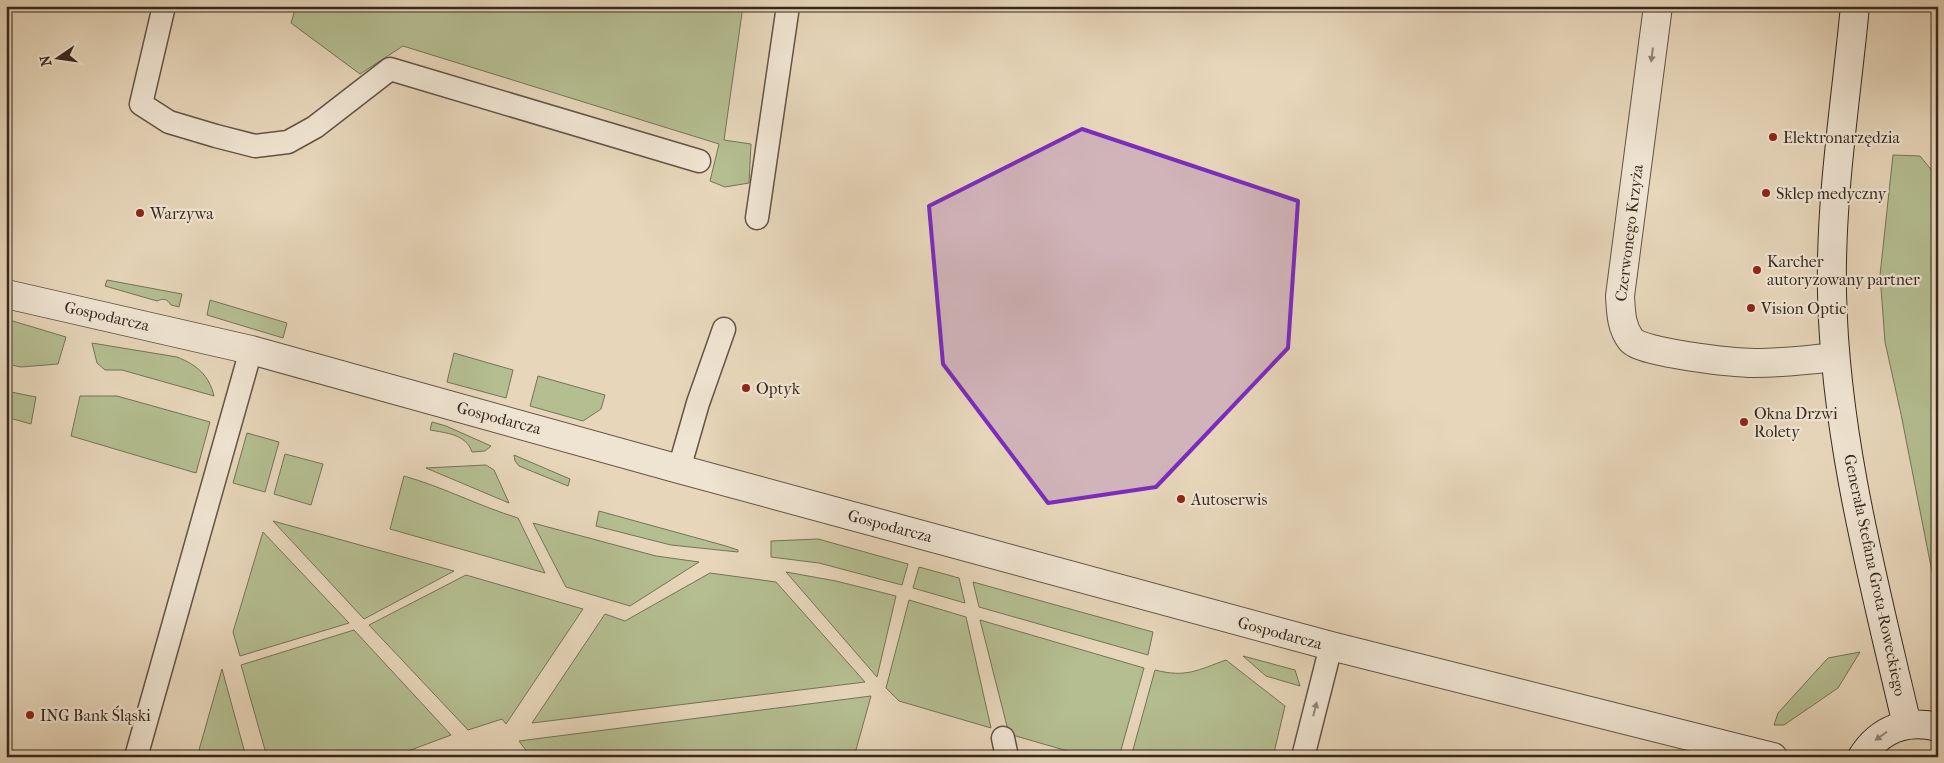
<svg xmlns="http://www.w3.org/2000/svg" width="1944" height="763" viewBox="0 0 1944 763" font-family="'IM FELL French Canon',serif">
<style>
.green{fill:#b4be91;stroke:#757357}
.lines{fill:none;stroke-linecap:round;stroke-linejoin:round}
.lane-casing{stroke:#625444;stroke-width:25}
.street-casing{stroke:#625444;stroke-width:30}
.secondary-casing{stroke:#36281d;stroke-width:30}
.lane{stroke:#efe4d2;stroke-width:22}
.street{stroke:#efe4d2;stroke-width:28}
.secondary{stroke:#efe4d2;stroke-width:28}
.oneway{fill:#928678}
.marked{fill:#7b2cbf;fill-opacity:0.2;stroke:#7b2cbf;stroke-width:4;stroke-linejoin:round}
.poi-dot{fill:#8f2418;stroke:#efe4d2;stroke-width:2}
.labels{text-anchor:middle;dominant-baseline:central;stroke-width:4.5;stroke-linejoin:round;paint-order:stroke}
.poi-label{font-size:16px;fill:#36281d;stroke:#efe4d2;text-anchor:start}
.street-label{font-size:16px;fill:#36281d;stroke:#efe4d2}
</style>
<rect width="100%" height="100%" fill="#e7d6ba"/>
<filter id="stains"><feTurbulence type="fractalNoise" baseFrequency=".004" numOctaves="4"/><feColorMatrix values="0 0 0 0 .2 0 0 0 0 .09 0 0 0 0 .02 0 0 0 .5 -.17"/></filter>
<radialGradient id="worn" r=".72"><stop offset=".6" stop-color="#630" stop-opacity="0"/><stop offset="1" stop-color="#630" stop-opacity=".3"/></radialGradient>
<path class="green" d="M296,6H743L724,140L751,144L749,183L725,187L710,181L719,144L403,46L360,74L291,23Z
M1893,155L1920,156L1938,178V587H1935L1901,414L1885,342L1880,275Z
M107,280L182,294L179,307L171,305C167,299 164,298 157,301L105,286Z
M210,300L287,323L283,338L207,315Z
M6,319L66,337L58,364L21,367L6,364Z
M92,343L177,357C197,365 209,375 214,396L122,370H105L97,363Z
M454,353L513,370L506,398L447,382Z
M538,376L605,395L601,409L583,421L530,406Z
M6,391L36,397L31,424L6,417Z
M80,396H117L210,422L196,473L71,436Z
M432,422L446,426L491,446L485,451L472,452C466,434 446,433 430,430Z
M247,433L279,442L265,492L233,483Z
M285,454L323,464L311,505L274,494Z
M514,455L570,479L568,486L519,466L515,461Z
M486,465L494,470L509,503L426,468Z
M404,476C443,487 479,506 518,518L545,573L390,529Z
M599,511L726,546L738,550V552L671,545L596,526Z
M273,521L454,571L364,619Z
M533,523L656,556L699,562L630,606L566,587Z
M263,532L349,623L240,656L233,632Z
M818,539L908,564L902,585L819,563L771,557V541Z
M919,567L959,578L965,603L913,588Z
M786,572L836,581L896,596L877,677Z
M710,573L776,582L865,682L532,723L605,614L625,621Z
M466,575L583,609L506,724L502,719L468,730L369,625Z
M973,582L1153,632L1148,655L979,607Z
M909,600L966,617L991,728L899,701L886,688Z
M980,620L1144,668L1119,757H1088L1009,734Z
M354,630L451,735L392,757H267L241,665Z
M1860,652L1838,688L1784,725H1774L1778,713L1828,658Z
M1243,656L1295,670L1300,686L1266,676Z
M1226,660L1285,706L1273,757H1131L1155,670C1186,678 1198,670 1226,660Z
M222,669L246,757H197Z
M871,696L854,757H531L519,741Z"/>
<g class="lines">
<g class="lane-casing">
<path id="lane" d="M164,6L141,104L169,122L216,136L255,146L288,142L315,127L390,69L699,161
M757,218L788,6
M679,469L698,403L724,329
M1003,738L1007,757
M136,757L251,350
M1303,757L1331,646"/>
</g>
<g class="street-casing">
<path id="street" d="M1658,6L1620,296C1621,312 1621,327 1631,340C1641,353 1735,363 1755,363C1782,363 1808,360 1835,357
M6,294L251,350L679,469L1331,646L1773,757"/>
</g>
<g class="secondary-casing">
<path id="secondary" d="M1855,6C1846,101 1830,197 1832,293C1835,439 1874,583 1907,725
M1862,757C1879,730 1906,719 1938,727"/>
</g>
<use href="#lane" class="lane"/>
<use href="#street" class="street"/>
<use href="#secondary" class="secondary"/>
</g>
<defs><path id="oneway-solid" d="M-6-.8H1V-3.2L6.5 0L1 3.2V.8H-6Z" transform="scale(1.25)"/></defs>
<g class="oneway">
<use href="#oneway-solid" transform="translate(1652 55) rotate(97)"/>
<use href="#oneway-solid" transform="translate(1315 709) rotate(-76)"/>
<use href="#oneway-solid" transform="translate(1881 736) rotate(145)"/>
</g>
<path class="marked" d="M1082,129L1298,201L1288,348L1156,487L1048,503L943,364L929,206Z"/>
<g class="poi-dot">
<circle cx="1773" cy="137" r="5"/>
<circle cx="1766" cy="193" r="5"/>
<circle cx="140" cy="213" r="5"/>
<circle cx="1757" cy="270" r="5"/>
<circle cx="1751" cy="308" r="5"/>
<circle cx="746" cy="388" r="5"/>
<circle cx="1744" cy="422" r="5"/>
<circle cx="1181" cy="499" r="5"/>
<circle cx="30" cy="715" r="5"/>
</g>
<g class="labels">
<g class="poi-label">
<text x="1783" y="137">Elektronarzędzia</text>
<text x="1776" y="193">Sklep medyczny</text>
<text x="150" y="213">Warzywa</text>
<text x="1767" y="261">Karcher<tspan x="1767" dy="18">autoryzowany partner</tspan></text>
<text x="1761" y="308">Vision Optic</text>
<text x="756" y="388">Optyk</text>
<text x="1754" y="413">Okna Drzwi<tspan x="1754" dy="18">Rolety</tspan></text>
<text x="1191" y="499">Autoserwis</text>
<text x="40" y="715">ING Bank Śląski</text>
</g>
<g class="street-label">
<text transform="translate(1629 233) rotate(-83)">Czerwonego Krzyża</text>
<text transform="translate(107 316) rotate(13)">Gospodarcza</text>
<text transform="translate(499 418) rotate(15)">Gospodarcza</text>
<text transform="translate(890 526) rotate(15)">Gospodarcza</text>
<text transform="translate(1875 575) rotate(78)">Generała Stefana Grota-Roweckiego</text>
<text transform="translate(1280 633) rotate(15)">Gospodarcza</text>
</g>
</g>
<rect width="1944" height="763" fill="none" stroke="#e7d6ba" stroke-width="25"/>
<rect x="8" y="8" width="1929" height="748" fill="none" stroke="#36281d" stroke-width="2.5"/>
<rect x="12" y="12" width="1919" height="738" fill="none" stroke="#36281d"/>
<g transform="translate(58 58) rotate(257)" stroke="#efe4d2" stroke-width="4" paint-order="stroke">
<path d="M0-4L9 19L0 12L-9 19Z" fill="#36281d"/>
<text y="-8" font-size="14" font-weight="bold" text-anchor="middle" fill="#36281d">N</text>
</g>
<rect width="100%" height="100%" filter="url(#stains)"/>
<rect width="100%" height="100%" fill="url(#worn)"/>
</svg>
